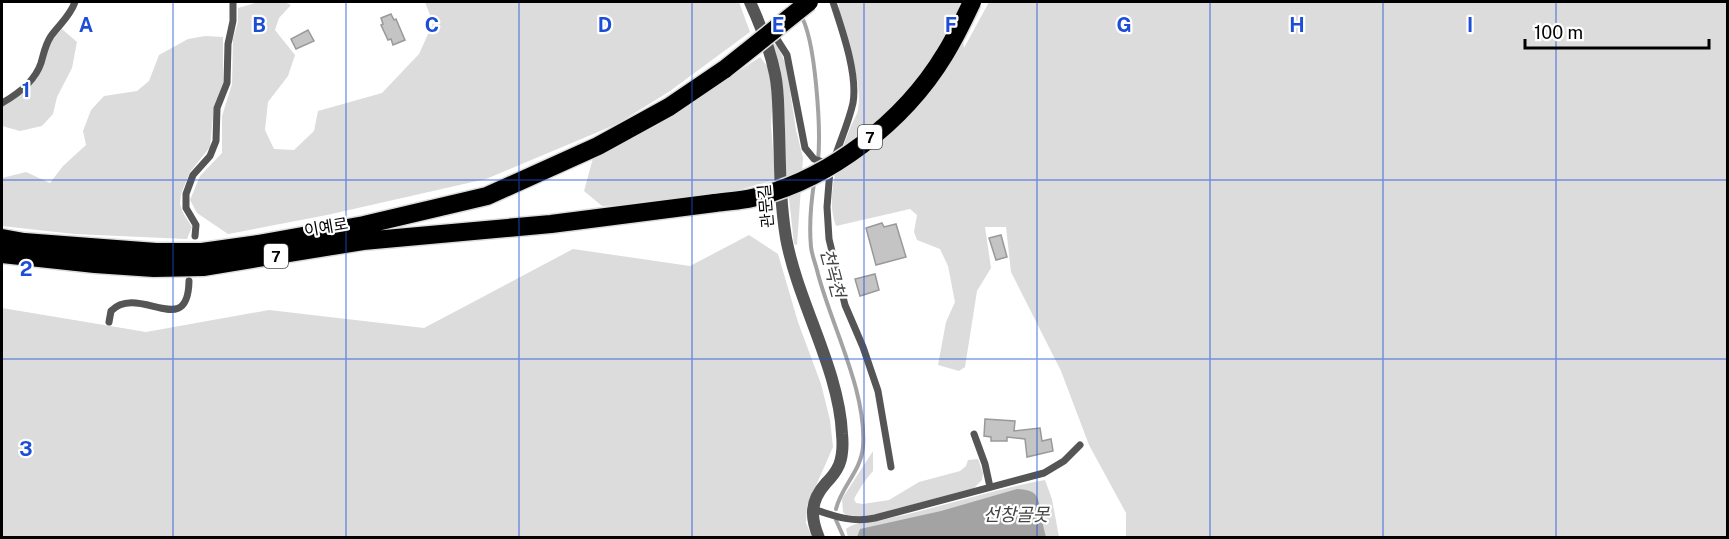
<svg xmlns="http://www.w3.org/2000/svg" width="1729" height="539" viewBox="0 0 1729 539" font-family="'Public Sans','Noto Sans KR',sans-serif">
<style>
.green{fill:#dcdcdc}
.water{fill:#a3a3a3}
.lines{fill:none;stroke-linecap:round;stroke-linejoin:round}
.stream{stroke:#a3a3a3;stroke-width:4}
.building{fill:#c4c4c4;stroke:#999;stroke-width:1.5}
.highway-casing{stroke:#dbdbdb;stroke-width:21}
.lane{stroke:#555;stroke-width:7}
.street{stroke:#555;stroke-width:12}
.highway{stroke:#000;stroke-width:18}
.highway-bridge-casing{stroke:#dbdbdb;stroke-width:21;stroke-linecap:butt}
.highway-bridge{stroke:#000;stroke-width:18}
.grid{fill:none;stroke:#1d4ed8;stroke-width:1.5;stroke-opacity:0.55}
.labels{text-anchor:middle;dominant-baseline:central;stroke-width:4.5;stroke-linejoin:round;paint-order:stroke}
.shield{fill:#fff;stroke:#4c4c4c;stroke-width:1.5}
.shield-label{font-size:15px;font-weight:bold;fill:#000}
.street-label{font-size:16px;fill:#000;stroke:#fff}
.water-label{font-size:18px;font-style:italic;fill:#444;stroke:#fff}
.grid-label{font-size:20px;text-anchor:middle;font-weight:bold;fill:#1d4ed8;stroke:#fff;stroke-width:4.5;stroke-linejoin:round;paint-order:stroke}
</style>
<rect width="100%" height="100%" fill="#fff"/>
<path class="green" d="M259,2H284L291,5L279,18L275,30L295,55L288,76L268,102L265,130L274,149L294,150L314,131L318,111L382,93L419,54L433,23L425,2H739L750,32L670,91L617,124L486,179L327,215L228,234L197,213L190,200L200,176L222,153V116L232,84L233,39L238,22V8Z
M838,2H960L958,7L964,48L989,2H1727V537H1126V513L1089,445L1061,371L1011,272L1006,227H985L991,268L977,291L965,367L959,371L938,365L946,322L955,302L948,266L940,249L917,240L914,232L917,215L910,209L836,226C825,198 838,159 849,131C851,124 856,118 858,110C864,78 842,33 838,2Z
M62,29L77,42L72,68L57,97L53,114L42,126L20,131L2,126V105L28,87L52,40Z
M205,36L223,37V83L214,106L210,147L190,172L181,194L180,204L183,213L192,227L187,239L74,234L2,226V178L26,172L50,183L63,166L86,145L83,131L91,110L104,96L137,91L149,81L159,55L188,39Z
M772,42L778,46L786,65L796,130L803,158L797,245L794,244Z
M760,57L768,67L773,94L771,124L775,180L716,196L671,203L602,206L584,191L593,158L658,125Z
M749,235L778,254L798,322L821,384L830,420L833,447L807,506L806,523L812,537H2V308L146,332L269,310L424,328L573,249L690,266Z
M873,451V471C865,480 859,489 854,499L856,503L863,504L889,500L919,482L960,471L966,466L968,460L978,459L983,473L982,480L974,488L878,514L864,517L846,515L843,512L842,499Z
M1045,480L1052,499L1059,537L848,538L846,529C855,521 869,523 881,520C936,509 990,490 1045,480Z"/>
<path class="water" d="M1017,489C1037,490 1038,495 1041,513C1042,521 1044,530 1046,537H857L860,529L941,511Z"/>
<g class="lines">
<path class="stream" d="M800,14C816,38 821,131 818,161
M814,183C811,203 809,226 811,247C812,256 816,265 818,274C832,327 867,392 863,447C861,471 841,487 836,509
M836,520L844,538"/>
</g>
<path class="building" d="M391,14L394,20L396,19L405,40L393,45L391,39L388,40L381,25L383,24L381,18Z
M308,30L314,41L296,49L291,39Z
M882,223L884,227L896,224L906,257L876,265L866,228Z
M1001,235L1007,257L996,260L989,238Z
M875,274L879,290L860,296L855,279Z
M985,419L1015,421L1014,431L1040,428L1042,441L1051,439L1053,451L1027,457L1025,439L1007,437V441H991V437L984,436Z"/>
<g class="lines">
<g class="highway-casing">
<path id="highway" d="M2,238L24,242L156,252H202L258,244L364,225L487,196L598,146L669,107L725,69
M2,254L95,264L154,268L203,267L363,241L551,224L715,203"/>
</g>
<path class="lane" d="M833,2C842,30 858,74 853,103C849,121 841,139 835,157
M773,33L787,55L805,148L814,159L829,164
M2,103C18,94 35,81 41,63C44,53 45,45 51,36C60,24 70,16 75,2
M830,170L827,207L829,239L845,305L863,347L878,391L891,467
M195,236L196,225L186,208V194L193,175L210,156L216,141L217,108L227,83L228,44L233,21V2
M109,322L111,311C139,283 188,341 189,281
M974,434L985,464L990,487
M813,509C834,516 852,523 875,518L1044,473L1064,461L1080,445"/>
<path class="street" d="M750,2C760,24 770,49 775,74C779,92 778,111 779,129C780,165 780,202 786,238C798,303 839,369 842,434C843,444 843,455 839,465C836,472 831,478 826,483C810,501 810,517 819,538"/>
<use href="#highway" class="highway"/>
<g class="highway-bridge-casing">
<path id="highway-bridge" d="M725,69L809,2
M715,203C727,201 740,201 752,198C829,180 904,122 945,54C955,38 964,19 972,2"/>
</g>
<use href="#highway-bridge" class="highway-bridge"/>
</g>
<path class="grid" d="M173,2V538M346,2V538M519,2V538M692,2V538M864,2V538M1037,2V538M1210,2V538M1383,2V538M1556,2V538M2,180H1728M2,359H1728"/>
<g class="labels">
<g class="shield">
<rect x="858" y="125" width="24" height="24" rx="4.5"/>
<rect x="264" y="244" width="24" height="24" rx="4.5"/>
</g>
<g class="shield-label">
<text x="870" y="137">7</text>
<text x="276" y="256">7</text>
</g>
<g class="street-label">
<text transform="translate(766 206) rotate(-95)">관문길</text>
<text transform="translate(326 227) rotate(-10)">이예로</text>
</g>
<g class="water-label">
<text transform="translate(833 273) rotate(75)">천곡천</text>
<text x="1016" y="514">선창골못</text>
</g>
</g>
<g class="grid-label">
<text x="86" y="32">A</text>
<text x="259" y="32">B</text>
<text x="432" y="32">C</text>
<text x="605" y="32">D</text>
<text x="778" y="32">E</text>
<text x="951" y="32">F</text>
<text x="1124" y="32">G</text>
<text x="1297" y="32">H</text>
<text x="1470" y="32">I</text>
<text x="26" y="97">1</text>
<text x="26" y="276">2</text>
<text x="26" y="456">3</text>
</g>
<rect width="1729" height="539" fill="none" stroke="#000000" stroke-width="6"/>
<path d="M1525 39v9h184v-9" fill="none" stroke="#000000" stroke-width="3"/>
<text x="1534" y="39" font-size="18" fill="#000000" stroke="#ffffff" stroke-width="4.5" paint-order="stroke">100 m</text>
</svg>
